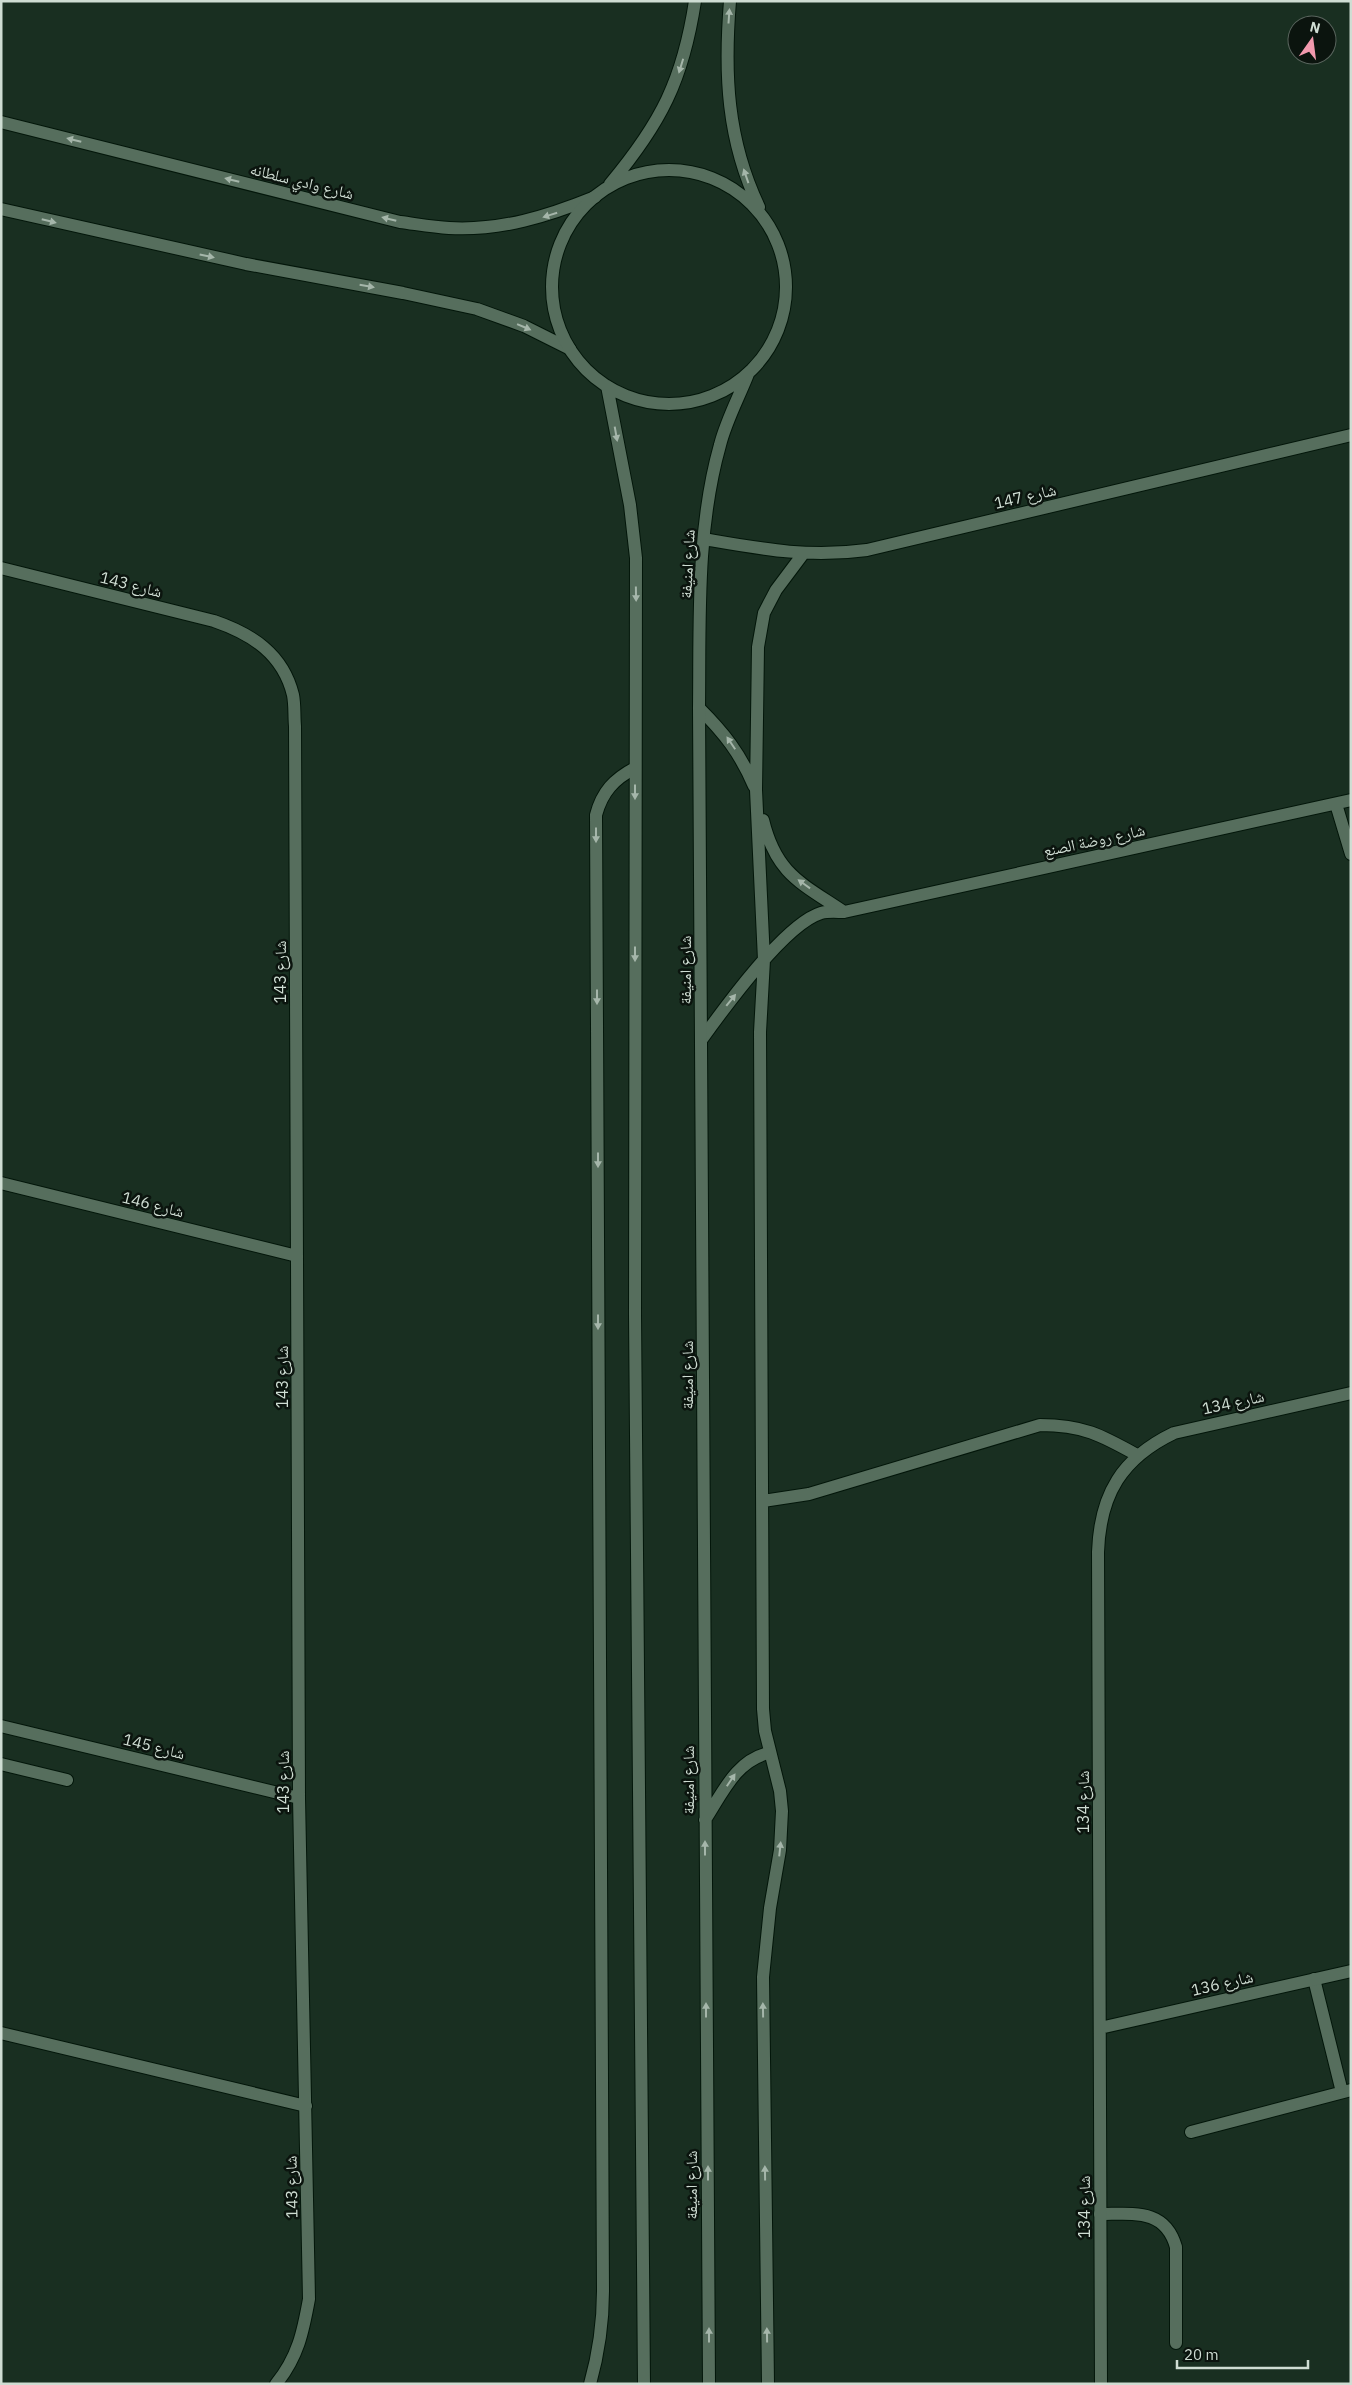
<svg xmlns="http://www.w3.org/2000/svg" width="1352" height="2385" viewBox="0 0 1352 2385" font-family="'IBM Plex Sans','Noto Naskh Arabic',sans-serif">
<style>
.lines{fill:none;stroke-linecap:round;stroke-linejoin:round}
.lane-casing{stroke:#03160a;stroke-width:14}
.street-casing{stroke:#03160a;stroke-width:14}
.secondary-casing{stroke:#03160a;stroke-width:14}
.lane{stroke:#566e5d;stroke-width:12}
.street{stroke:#566e5d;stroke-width:12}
.secondary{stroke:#566e5d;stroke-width:12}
.oneway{fill:#a5b6aa}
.labels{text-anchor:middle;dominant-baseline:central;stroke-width:5;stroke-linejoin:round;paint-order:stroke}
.street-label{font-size:16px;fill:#cfddd3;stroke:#0b140e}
</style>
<rect width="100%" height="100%" fill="#192f21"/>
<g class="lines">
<g class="lane-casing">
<path id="lane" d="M1,1764L67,1780
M1314,1979L1342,2092
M1191,2132L1351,2090
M1100,2214C1133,2214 1165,2208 1176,2247V2343"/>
</g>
<g class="street-casing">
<path id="street" d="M1,122L400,222C416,224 433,227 449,228C501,231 548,216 595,197
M1,209L246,264L403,293L477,309L524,326L570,349
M704,539C762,549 808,558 867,550L1351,435
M1,568L214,621C252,634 283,654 293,695C295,705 294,716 295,726L299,1798L309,2299C303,2332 298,2357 276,2384
M699,708C724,733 740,753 754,786
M1336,804L1351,854
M763,820C776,874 801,883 844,912
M702,1039C725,1007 785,924 821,913C828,911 837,912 844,912L1351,800
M1,1183L297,1256
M763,1501L809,1494L1040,1425C1083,1425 1101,1435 1137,1455
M1,1726L299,1798
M1100,2028L1351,1971
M1,2033L306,2106
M590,2384C599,2352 603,2324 603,2291L596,815C602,792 614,779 635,768
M768,2384L763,1977L770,1908L780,1850L782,1811L780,1791L765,1731L763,1709L760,1032L764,960L756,790L758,647L764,613L776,590L803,554
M1101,2384L1098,1552C1100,1494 1122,1458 1174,1433L1351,1393"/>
</g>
<g class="secondary-casing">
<path id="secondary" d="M730,1C724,74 727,140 759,207
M552 287a117 117 0 1 1 234 0a117 117 0 1 1-234 0Z
M610,184C661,123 683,80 695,1
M607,386L630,505L636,558L635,1315L644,2384
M705,1820C722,1794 736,1760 769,1753
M709,2384L699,708C700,621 696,530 720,445C726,421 739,397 748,374"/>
</g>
<use href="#lane" class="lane"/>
<use href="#street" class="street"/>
<use href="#secondary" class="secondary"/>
</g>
<defs><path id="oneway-solid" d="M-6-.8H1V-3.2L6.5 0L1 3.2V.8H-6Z" transform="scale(1.25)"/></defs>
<g class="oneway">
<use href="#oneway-solid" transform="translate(729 16) rotate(-86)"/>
<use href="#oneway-solid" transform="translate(681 66) rotate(107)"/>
<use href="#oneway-solid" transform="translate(74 140) rotate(-166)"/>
<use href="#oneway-solid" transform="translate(746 176) rotate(-109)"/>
<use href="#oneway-solid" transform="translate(232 180) rotate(-166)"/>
<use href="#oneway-solid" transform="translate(550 215) rotate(163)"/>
<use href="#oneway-solid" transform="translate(389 219) rotate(-166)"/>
<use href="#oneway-solid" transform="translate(49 221) rotate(14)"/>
<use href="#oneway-solid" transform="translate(207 256) rotate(12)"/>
<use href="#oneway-solid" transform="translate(367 286) rotate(10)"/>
<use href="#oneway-solid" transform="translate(524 327) rotate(23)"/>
<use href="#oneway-solid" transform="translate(616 434) rotate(80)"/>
<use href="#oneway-solid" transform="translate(636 594) rotate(89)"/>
<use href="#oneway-solid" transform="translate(731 743) rotate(-124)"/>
<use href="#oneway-solid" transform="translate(635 792) rotate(90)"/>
<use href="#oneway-solid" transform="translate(596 835) rotate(90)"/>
<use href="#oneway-solid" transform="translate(804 884) rotate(-144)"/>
<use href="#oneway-solid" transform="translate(635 954) rotate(90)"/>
<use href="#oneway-solid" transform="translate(597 997) rotate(90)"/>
<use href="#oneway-solid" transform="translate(731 1000) rotate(-51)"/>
<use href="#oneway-solid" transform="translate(598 1160) rotate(90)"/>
<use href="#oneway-solid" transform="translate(598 1322) rotate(90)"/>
<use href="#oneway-solid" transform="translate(731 1780) rotate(-56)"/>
<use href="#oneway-solid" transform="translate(705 1848) rotate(-90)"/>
<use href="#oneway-solid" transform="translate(780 1849) rotate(-84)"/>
<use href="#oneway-solid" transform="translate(706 2010) rotate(-90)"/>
<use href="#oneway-solid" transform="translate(763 2010) rotate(-91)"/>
<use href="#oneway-solid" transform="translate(708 2173) rotate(-90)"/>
<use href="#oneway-solid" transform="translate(765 2173) rotate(-91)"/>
<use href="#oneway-solid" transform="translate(709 2335) rotate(-90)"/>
<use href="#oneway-solid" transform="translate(767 2335) rotate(-91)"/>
</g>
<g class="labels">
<g class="street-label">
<text transform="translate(302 181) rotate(14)">شارع وادي سلطانه</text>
<text transform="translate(1025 496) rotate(-13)">شارع 147</text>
<text transform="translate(687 564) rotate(-87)">شارع امنيفة</text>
<text transform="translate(131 584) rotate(14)">شارع 143</text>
<text transform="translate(1094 840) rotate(-12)">شارع روضة الصنع</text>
<text transform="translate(685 970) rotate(-90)">شارع امنيفة</text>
<text transform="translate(280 972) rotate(-90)">شارع 143</text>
<text transform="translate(153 1204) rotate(14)">شارع 146</text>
<text transform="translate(687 1375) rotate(-90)">شارع امنيفة</text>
<text transform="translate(282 1377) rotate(-90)">شارع 143</text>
<text transform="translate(1233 1402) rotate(-12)">شارع 134</text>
<text transform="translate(154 1746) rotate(14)">شارع 145</text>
<text transform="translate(688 1780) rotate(-90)">شارع امنيفة</text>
<text transform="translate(283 1782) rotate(-90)">شارع 143</text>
<text transform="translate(1083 1802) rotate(-90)">شارع 134</text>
<text transform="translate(1222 1983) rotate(-13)">شارع 136</text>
<text transform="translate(691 2185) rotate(-90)">شارع امنيفة</text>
<text transform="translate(291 2187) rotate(-91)">شارع 143</text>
<text transform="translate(1084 2207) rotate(-90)">شارع 134</text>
</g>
</g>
<rect width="1352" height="2385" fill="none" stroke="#cfddd3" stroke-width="5"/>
<g transform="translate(1312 40) rotate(14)"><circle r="24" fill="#0b140e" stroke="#59645d"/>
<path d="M0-4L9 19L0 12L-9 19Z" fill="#f29aae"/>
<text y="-8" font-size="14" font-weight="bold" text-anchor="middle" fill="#cfddd3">N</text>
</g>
<path d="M1177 2360v8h131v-8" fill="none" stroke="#cfddd3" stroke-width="2.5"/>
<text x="1184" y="2360" font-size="15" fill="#cfddd3" stroke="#0b140e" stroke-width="4" paint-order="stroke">20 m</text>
</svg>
